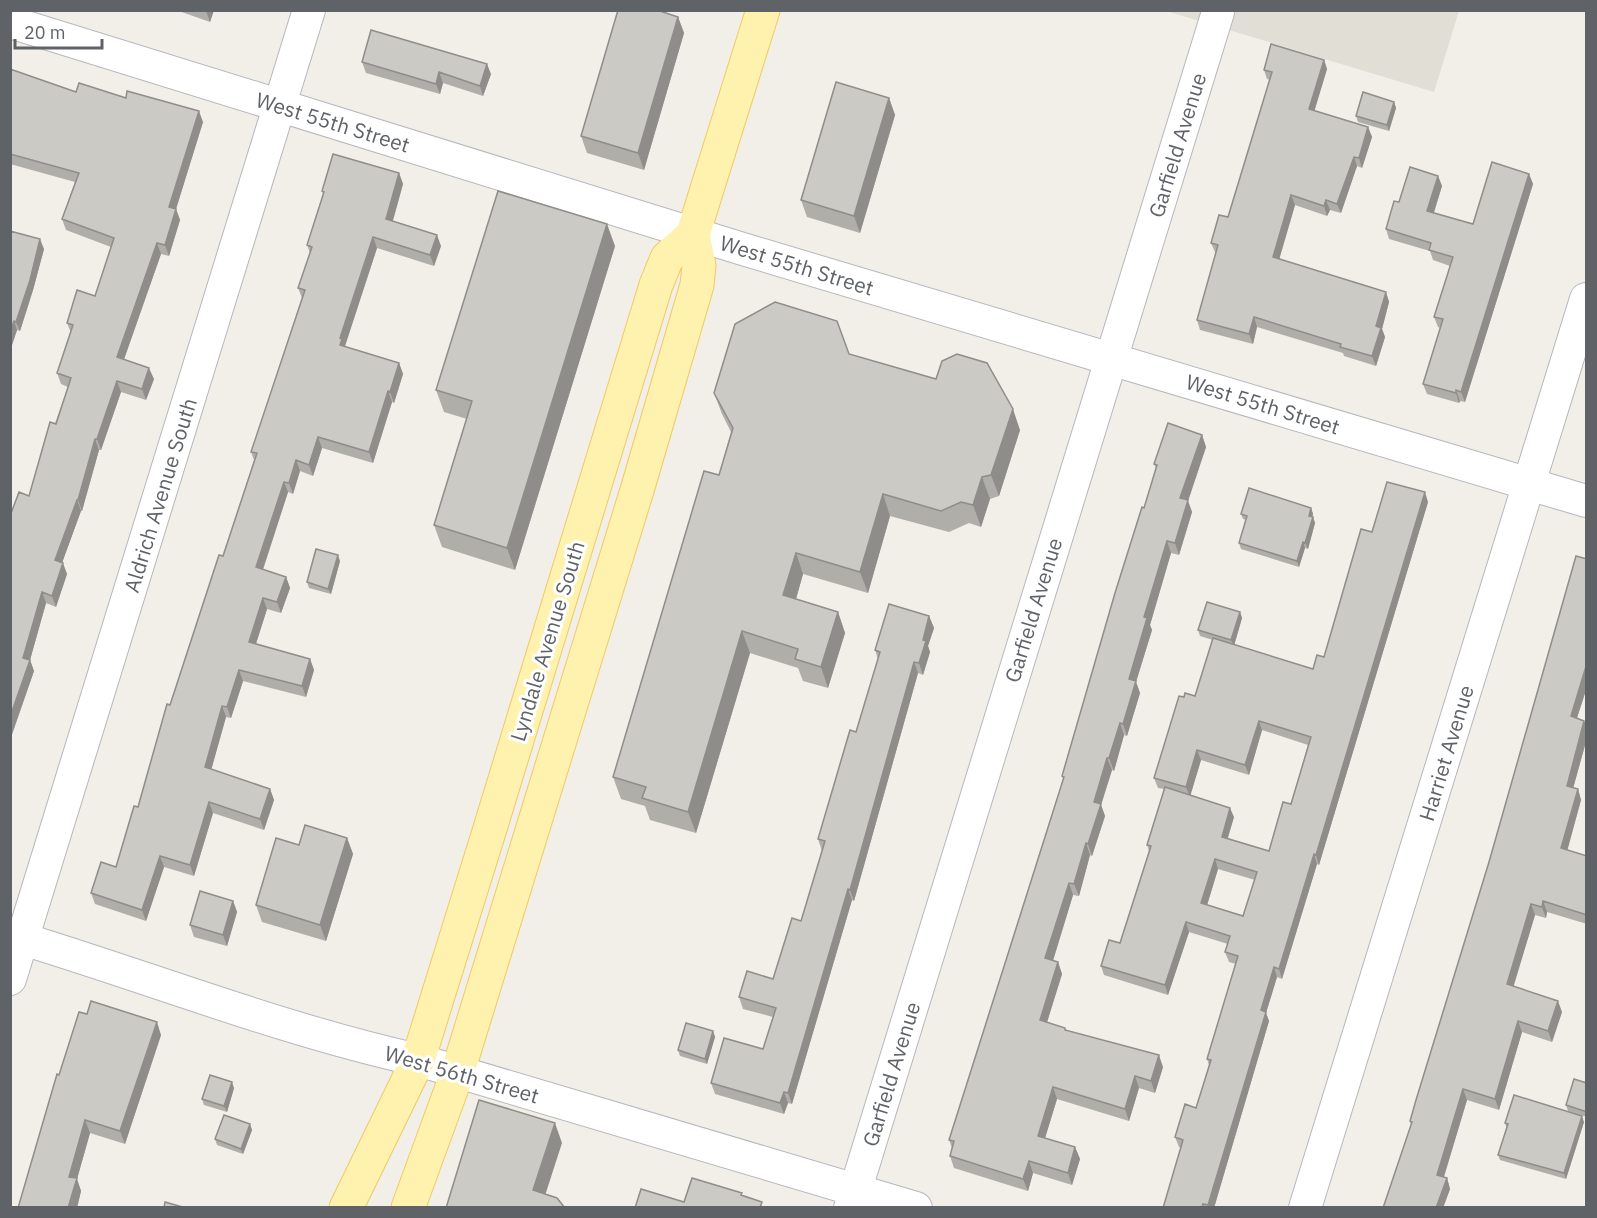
<svg xmlns="http://www.w3.org/2000/svg" width="1597" height="1218" viewBox="0 0 1597 1218" font-family="'IBM Plex Sans',sans-serif">
<style>
.education{fill:#e1ded6}
.lines{fill:none;stroke-linecap:round;stroke-linejoin:round}
.minor-casing{stroke:#b5b8bc;stroke-width:34}
.major-casing{stroke:#f2c960;stroke-width:35}
.minor{stroke:#fff;stroke-width:32}
.major{stroke:#fff2af;stroke-width:33}
.wall{fill:#afaea9;fill-rule:evenodd}
.shaded-wall{fill:#8f8d8a}
.building{fill:#cccac5;stroke:#8f8d8a;stroke-width:1.5;fill-rule:evenodd}
.labels{text-anchor:middle;dominant-baseline:central;stroke-width:6;stroke-linejoin:round;paint-order:stroke}
.street-label{font-size:21px;fill:#5f6368;stroke:#fff}
</style>
<rect width="100%" height="100%" fill="#f1efe8"/>
<path class="education" d="M1166,11H1459L1434,92Z"/>
<g class="lines">
<g class="minor-casing">
<path id="minor" d="M10,22L746,250L1586,501
M10,935C146,976 279,1029 418,1060L916,1208
M10,979L309,10
M850,1208L1218,12
M1305,1208L1586,299"/>
</g>
<g class="major-casing">
<path id="major" d="M346,1208L418,1060L488,835L656,285L667,258L693,234
M408,1208L458,1071L638,487L697,285L699,266L693,234L763,10"/>
</g>
<use href="#minor" class="minor"/>
<use href="#major" class="major"/>
</g>
<path class="wall" d="M176,10H214L210,22Z
M678,17L684,33L644,170L587,153L581,136Z
M1324,60L1327,69L1314,111L1368,127L1372,137L1362,168L1357,166L1341,213L1330,210L1327,216L1295,205L1279,259L1386,292L1389,302L1382,329L1385,337L1376,366L1344,356L1343,353L1257,327L1253,344L1200,330L1197,320L1216,253L1215,252L1211,243L1228,217L1270,80L1267,79L1264,70Z
M362,62L491,74L483,96L443,83L440,94L366,73Z
M10,69L76,92L203,122L176,209L180,220L169,256L161,254L124,359L154,379L146,400L121,392L101,450H99L82,511H81L62,563L67,574L56,607L46,603L30,660L34,671L10,740V516L29,496L68,387L61,384L57,373L71,333L67,323L95,296L111,247L66,230L62,219L75,182L10,164Z
M889,98L895,115L860,233L807,217L801,200Z
M1394,102L1396,108L1389,131L1358,122L1356,116Z
M399,173L403,184L393,221L441,246L434,266L377,248L345,346V347L399,363L403,374L394,403L392,402L373,463L322,448L313,476L300,471L293,494L288,492L263,570L286,577L290,588L281,613L267,609L256,644L310,659L314,670L306,697L243,681L231,718L226,717L211,769L270,789L274,800L264,830L213,813L194,876L164,867L146,921L95,904L91,893L116,867L138,807L170,705L223,556L254,460L251,452L302,298L298,288L310,253L307,245L323,194L322,191Z
M1529,174L1533,184L1465,402L1460,401L1459,403L1427,394L1423,384L1440,328L1438,327L1434,317L1450,266L1433,260L1430,251L1389,239L1386,229L1399,202L1438,176L1442,186L1434,213L1473,224Z
M10,231L44,249L33,290L20,331L17,330L10,351Z
M615,246L515,570L442,547L434,525L467,419L444,412L436,390Z
M849,354L1020,430L999,496L990,499L981,527L969,523L949,532L890,516L868,593L803,574L796,599L838,612L845,633L828,688L803,681L798,668L750,653L696,833L650,820L645,806L621,799L613,777L719,475L731,432L722,414L714,393Z
M1202,435L1206,447L1188,501L1192,512L1179,555L1171,553L1150,625L1152,630L1136,682L1140,693L1127,736L1124,735L1114,771L1112,770L1101,805L1105,816L1092,856L1090,855L1079,896L1073,895L1053,961L1058,962L1062,974L1047,1022L1065,1028L1066,1030L1163,1067L1155,1093L1139,1088L1129,1121L1057,1099L1045,1138L1075,1147L1080,1159L1072,1185L1033,1173L1028,1191L954,1168L950,1156L952,1148L949,1140L1063,779L1062,776L1156,468L1154,464Z
M1428,502L1319,865L1317,864L1282,979L1277,977L1266,1013L1269,1021L1214,1208H1163L1181,1148L1179,1147L1175,1137L1196,1108L1209,1065L1207,1059L1236,964L1229,962L1225,952L1228,944L1189,932L1168,995L1104,975L1101,966L1120,943L1149,851L1147,845L1164,789L1158,788L1154,778L1184,697L1195,696L1213,640L1200,636L1198,630L1240,612L1242,618L1234,645L1313,669L1324,657L1372,532ZM1262,730L1308,745L1291,804L1269,851L1228,838L1234,817L1190,795L1201,760L1249,775ZM1218,869L1255,880L1243,916L1207,905Z
M1311,508L1313,514L1312,517H1313L1315,523L1308,549L1305,548L1299,567L1241,549L1239,543L1246,520L1243,519L1241,514Z
M1587,559V687L1577,718L1584,721L1587,726V738L1573,788L1578,789L1581,800L1567,850L1587,856V924L1547,912L1546,918L1535,915L1513,986L1562,1012L1552,1042L1522,1032L1499,1110L1467,1100L1444,1177L1447,1178L1450,1189L1443,1208H1383L1411,1125L1410,1121Z
M340,561L331,594L309,588L307,582Z
M929,616L934,628L928,646L930,652L923,675L918,673L854,901L852,900L792,1104L788,1103L784,1114L715,1094L711,1083L763,1049L773,1017L743,1009L739,997L773,979L801,921L822,851L818,839L856,732L878,659L875,650Z
M347,838L353,854L326,941L262,922L256,905L299,845Z
M233,901L237,912L227,946L194,937L190,925Z
M713,1031L715,1037L707,1064L680,1056L678,1050Z
M161,1035L125,1144L90,1133L77,1179L81,1191L77,1208H18L59,1075Z
M1587,1083V1117L1568,1111L1566,1105Z
M234,1088L227,1112L204,1105L202,1099Z
M1584,1122L1566,1179L1500,1160L1498,1155L1507,1129L1505,1123Z
M250,1124L252,1130L243,1154L217,1145L215,1139Z"/>
<path class="shaded-wall" d="M206,10H214L210,22L206,11Z
M678,17L684,33L644,170L638,153Z
M1324,60L1327,69L1312,119L1309,109Z
M487,64L491,74L483,96L480,86Z
M439,72L443,83L440,94L436,84Z
M889,98L895,115L860,233L854,216Z
M1394,102L1396,108L1389,131L1387,125Z
M199,111L203,122L176,209L180,220L169,256L165,245L169,207Z
M1368,127L1372,137L1362,168L1359,158Z
M1354,157L1357,166L1341,213L1337,204Z
M399,173L403,184L390,230L386,219Z
M1529,174L1533,184L1465,402L1461,392Z
M1438,176L1442,186L1431,221L1427,211Z
M1291,195L1295,205L1277,267L1273,257Z
M1326,200L1330,210L1327,216L1324,206Z
M607,224L615,246L515,570L507,548Z
M437,235L441,246L434,266L430,255Z
M373,237L377,248L345,346L346,350L340,345V338Z
M40,239L44,249L33,290L20,331L16,322Z
M157,243L161,254L121,368L117,357Z
M1386,292L1389,302L1382,329L1385,337L1376,366L1372,356L1376,326Z
M1254,317L1257,327L1253,344L1249,334Z
M14,321L17,330L10,351V331Z
M399,363L403,374L394,403L390,392Z
M149,368L154,379L146,400L142,389Z
M117,381L121,392L101,450L97,439Z
M1456,390L1460,401L1459,403L1456,393Z
M388,391L392,402L373,463L369,452Z
M1013,409L1020,430L999,496L991,475Z
M1202,435L1206,447L1188,501L1192,512L1179,555L1175,543L1180,498Z
M318,437L322,448L313,476L309,465Z
M95,439L99,450L82,511L78,500Z
M296,460L300,471L293,494L289,483Z
M982,477L990,499L981,527L973,505Z
M284,482L288,492L260,578L256,567Z
M1425,492L1428,502L1319,865L1316,855Z
M883,494L890,516L868,593L860,572Z
M77,500L81,511L59,571L55,560Z
M1311,508L1313,514L1311,522L1309,516Z
M1313,517L1315,523L1308,549L1305,543Z
M1167,541L1171,553L1150,625L1152,630L1136,682L1140,693L1127,736L1123,724L1129,679L1144,617Z
M1303,542L1305,548L1299,567L1297,561Z
M796,553L803,574L791,617L783,595Z
M338,555L340,561L331,594L328,589Z
M63,563L67,574L56,607L52,596Z
M286,577L290,588L281,613L277,602Z
M42,592L46,603L30,660L34,671L10,740V717L23,658Z
M263,598L267,609L253,653L249,642Z
M838,612L845,633L828,688L821,667Z
M1240,612L1242,618L1234,646L1231,640Z
M929,616L934,628L928,646L930,652L923,675L919,663L923,640Z
M742,631L750,653L696,833L688,812Z
M310,659L314,670L306,697L302,686Z
M914,662L918,673L854,901L850,890Z
M1587,663V687L1574,727L1571,716Z
M239,670L243,681L231,718L227,707Z
M222,706L226,717L209,778L205,767Z
M1259,721L1262,730L1249,775L1245,765Z
M1584,721L1587,726V738L1571,796L1567,786Z
M1120,723L1124,735L1114,771L1109,758Z
M1197,750L1201,760L1190,797L1186,787Z
M1107,758L1112,770L1101,805L1105,816L1092,856L1088,844L1094,802Z
M270,789L274,800L264,830L260,819Z
M1578,789L1581,800L1565,859L1561,848Z
M209,802L213,813L194,876L190,865Z
M1230,808L1234,817L1225,846L1222,837Z
M347,838L353,854L326,941L320,925Z
M1086,843L1090,855L1079,896L1074,884Z
M1314,854L1317,864L1282,979L1279,969Z
M160,856L164,867L146,921L142,910Z
M1215,859L1218,869L1205,912L1201,903Z
M1069,883L1073,895L1050,970L1045,958Z
M848,889L852,900L792,1104L788,1093Z
M233,901L237,912L227,946L223,935Z
M1543,901L1547,912L1546,918L1542,907Z
M1531,904L1535,915L1511,995L1507,984Z
M1186,922L1189,932L1168,995L1165,985Z
M1058,962L1062,974L1044,1032L1040,1020Z
M1274,967L1277,977L1266,1013L1269,1021L1214,1208H1209L1208,1205L1261,1010Z
M1558,1001L1562,1012L1552,1042L1548,1031Z
M1518,1021L1522,1032L1499,1110L1495,1099Z
M157,1022L161,1035L125,1144L120,1131Z
M713,1031L715,1037L707,1064L705,1059Z
M1159,1055L1163,1067L1155,1093L1151,1081Z
M1135,1076L1139,1088L1129,1121L1125,1109Z
M232,1082L234,1088L227,1112L224,1106Z
M1053,1087L1057,1099L1042,1148L1038,1136Z
M1463,1089L1467,1100L1441,1186L1437,1175Z
M784,1092L788,1103L784,1114L780,1103Z
M1582,1116L1584,1122L1566,1179L1564,1173Z
M85,1120L90,1133L77,1179L81,1191L77,1208H68L69,1177Z
M555,1123L562,1143L541,1208L533,1190Z
M250,1124L252,1130L243,1154L241,1149Z
M1075,1147L1080,1159L1072,1185L1068,1173Z
M1029,1161L1033,1173L1028,1191L1023,1179Z
M1447,1178L1450,1189L1443,1208H1436Z"/>
<path class="building" d="M618,10H657L678,17L638,153L581,136Z
M371,30L487,64L480,86L439,72L436,84L362,62Z
M1271,44L1324,60L1309,109L1368,127L1359,158L1354,157L1337,204L1326,200L1324,206L1291,195L1273,257L1386,292L1376,326L1381,328L1372,356L1340,347L1341,344L1254,317L1249,334L1197,320L1218,245L1211,243L1219,215L1228,217L1272,72L1264,70Z
M10,69L76,92L79,83L126,98L127,91L199,111L169,207L176,209L165,245L157,243L117,357L149,368L142,389L117,381L97,439H95L78,500H77L55,560L63,563L52,596L42,592L23,658L30,660L10,717V516L19,492L29,496L50,422L56,424L71,378L57,373L73,325L67,323L77,290L95,296L114,238L62,219L79,173L10,154Z
M836,82L889,98L854,216L801,200Z
M1363,92L1394,102L1387,125L1356,116Z
M333,154L399,173L386,219L437,235L430,255L373,237L340,338L342,339L340,345L399,363L390,392L388,391L369,452L318,437L309,465L296,460L289,483L284,482L256,567L286,577L277,602L263,598L249,642L310,659L302,686L239,670L227,707L222,706L205,767L270,789L260,819L209,802L190,865L160,856L142,910L91,893L101,862L116,867L134,806L138,807L167,704L170,705L219,555L223,556L257,453L251,452L305,290L298,288L312,247L307,245L324,192L322,191Z
M1492,162L1529,174L1461,392L1456,390V393L1423,384L1443,319L1434,317L1453,257L1429,250L1431,243L1386,229L1394,201L1399,202L1410,167L1438,176L1427,211L1473,224Z
M498,191L607,224L507,548L434,525L472,401L436,390Z
M10,231L40,239L30,280L16,322L14,321L10,331Z
M775,302L837,321L849,354L936,379L942,361L957,354L987,363L1013,409L991,475L982,477L973,505L961,502L941,511L883,494L860,572L796,553L783,595L838,612L821,667L795,659L798,649L742,631L688,812L642,798L646,787L613,777L704,471L719,475L733,428L714,393L735,324Z
M1168,423L1202,435L1180,498L1188,500L1175,543L1167,541L1144,617L1147,618L1129,679L1136,681L1123,724L1120,723L1109,758H1107L1094,802L1101,804L1088,844L1086,843L1074,884L1069,883L1045,958L1058,962L1040,1020L1065,1028V1030L1159,1055L1151,1081L1135,1076L1125,1109L1053,1087L1038,1136L1075,1147L1068,1173L1029,1161L1023,1179L950,1156L954,1141L949,1140L1064,777L1062,776L1115,593L1142,507L1144,508L1157,465L1154,464Z
M1387,482L1425,492L1316,855L1314,854L1279,969L1274,967L1261,1010L1266,1012L1208,1205L1203,1204L1202,1208H1163L1183,1140L1175,1137L1185,1104L1196,1108L1211,1060L1207,1059L1238,956L1225,952L1230,936L1186,922L1165,985L1101,966L1109,940L1120,943L1151,846L1147,845L1165,787L1230,808L1222,837L1269,851L1283,802L1291,804L1311,737L1259,721L1245,765L1197,750L1186,787L1154,778L1179,696L1184,697L1185,693L1195,696L1213,638L1313,669L1317,655L1324,657L1361,529L1372,532ZM1215,859L1257,872L1243,916L1201,903Z
M1249,488L1311,508L1309,516L1313,517L1305,543L1303,542L1297,561L1239,543L1247,516L1241,514Z
M316,549L338,555L328,589L307,582Z
M1576,556L1587,559V663L1571,716L1584,721L1567,786L1578,789L1561,848L1587,856V915L1543,901L1542,907L1531,904L1507,984L1558,1001L1548,1031L1518,1021L1495,1099L1463,1089L1437,1175L1447,1178L1436,1208H1383L1412,1122L1410,1121L1416,1100L1489,862Z
M1207,602L1240,612L1231,640L1198,630Z
M889,604L929,616L923,640L926,641L919,663L914,662L850,890L848,889L788,1093L784,1092L780,1103L711,1083L724,1038L763,1049L776,1008L739,997L747,971L773,979L792,918L801,921L825,841L818,839L850,730L856,732L880,652L875,650Z
M305,825L347,838L320,925L256,905L276,838L299,845Z
M200,891L233,901L223,935L190,925Z
M91,1001L157,1022L120,1131L85,1120L69,1177L77,1178L68,1208H18L57,1074L59,1075L79,1012L87,1014Z
M686,1023L713,1031L705,1059L678,1050Z
M210,1075L232,1082L224,1106L202,1099Z
M1574,1079L1587,1083V1112L1566,1105Z
M1514,1095L1582,1116L1564,1173L1498,1155L1508,1124L1505,1123Z
M479,1100L555,1123L533,1190L557,1198L565,1208H446Z
M224,1115L250,1124L241,1149L215,1139Z
M692,1178L742,1193L741,1195L762,1202L760,1208H635L641,1189L684,1202Z
M165,1202L186,1208H164Z"/>
<g class="labels">
<g class="street-label">
<text transform="translate(333 122) rotate(17)">West 55th Street</text>
<text transform="translate(1177 145) rotate(-73)">Garfield Avenue</text>
<text transform="translate(797 265) rotate(17)">West 55th Street</text>
<text transform="translate(1263 404) rotate(17)">West 55th Street</text>
<text transform="translate(160 495) rotate(-73)">Aldrich Avenue South</text>
<text transform="translate(1033 610) rotate(-73)">Garfield Avenue</text>
<text transform="translate(547 641) rotate(-73)">Lyndale Avenue South</text>
<text transform="translate(1446 753) rotate(-73)">Harriet Avenue</text>
<text transform="translate(462 1074) rotate(16)">West 56th Street</text>
<text transform="translate(891 1074) rotate(-73)">Garfield Avenue</text>
</g>
</g>
<rect width="1597" height="1218" fill="none" stroke="#5f6368" stroke-width="24"/>
<path d="M15 39v9h87v-9" fill="none" stroke="#5f6368" stroke-width="3"/>
<text x="24" y="39" font-size="18" fill="#5f6368" stroke="#ffffff" stroke-width="4.5" paint-order="stroke">20 m</text>
</svg>
